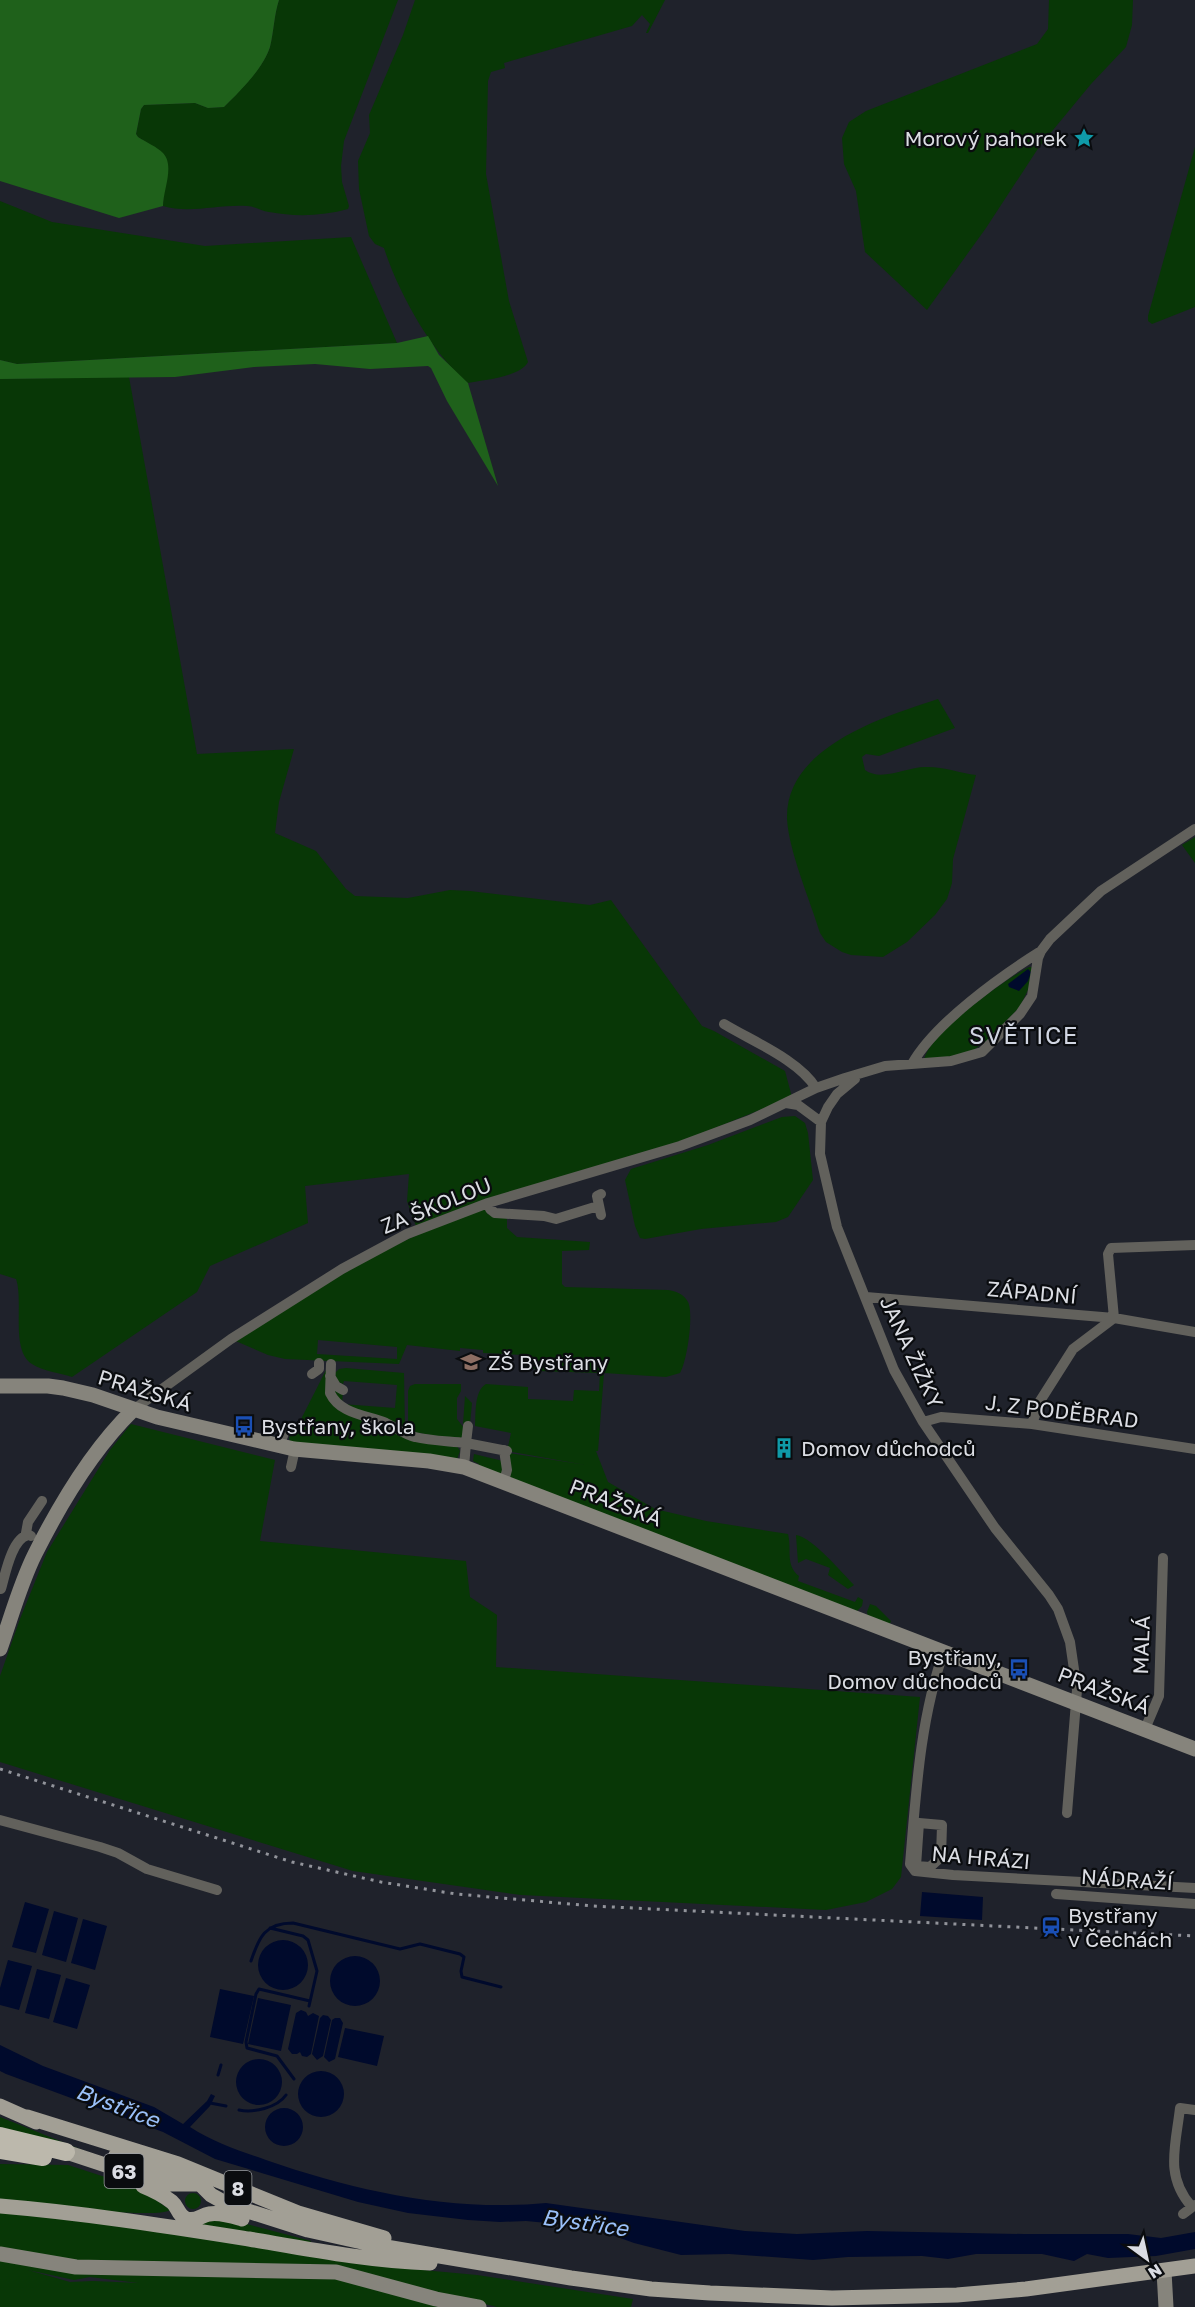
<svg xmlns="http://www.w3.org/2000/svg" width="1195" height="2307" viewBox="0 0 1195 2307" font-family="'Golos Text',sans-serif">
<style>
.green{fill:#083706;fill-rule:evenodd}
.forest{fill:#1f611b}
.water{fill:#000a2c}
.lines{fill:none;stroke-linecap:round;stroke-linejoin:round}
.stream{stroke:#000a2c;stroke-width:3}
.street{stroke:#62615c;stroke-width:10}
.secondary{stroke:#86847c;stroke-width:15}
.primary{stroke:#a29f95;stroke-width:15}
.highway{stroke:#bcb8ac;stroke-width:18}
.rail{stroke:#92949b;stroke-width:3;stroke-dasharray:3 6;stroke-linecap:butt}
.labels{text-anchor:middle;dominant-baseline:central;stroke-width:4.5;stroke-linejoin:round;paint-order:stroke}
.shield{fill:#0a0c0f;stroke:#9c9ea3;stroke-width:1.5}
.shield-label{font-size:20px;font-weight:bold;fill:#dbdde3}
.poi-label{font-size:21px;fill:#dbdde3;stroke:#0a0c0f;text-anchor:start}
.street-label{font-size:21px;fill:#dbdde3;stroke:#0a0c0f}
.water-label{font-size:22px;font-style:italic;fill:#9ac0f9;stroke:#0a0c0f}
.quarter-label{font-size:24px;letter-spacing:1.5px;fill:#d0d5e1;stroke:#0a0c0f}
</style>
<rect width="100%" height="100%" fill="#1f222b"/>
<path class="green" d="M279,0H398L344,141L341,166L342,182L349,206L348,209C323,216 295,217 269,212C261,211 254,206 247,206C220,204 189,214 163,206C164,161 183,165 138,137L136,134L141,109L144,105L195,103L208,108L224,107C239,92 264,67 270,47C274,31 274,15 279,0Z
M415,0H665L648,33H646L650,24L642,15L632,26L504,63L505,68L491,72L488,81L486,174L509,301L528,362C520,377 484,380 468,383C432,354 398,292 384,248L375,244L369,236L359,189L358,161L370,133L369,115L403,35Z
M1049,0H1133L1132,25L1126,47L1091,84L1039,147L986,228L927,310L865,252L856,191L844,164L842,138L849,122L866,111L1037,44L1048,29Z
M1195,147V307L1152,324L1148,321V316Z
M0,201L52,222L205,246L351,237L397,343L17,364L0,360Z
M129,377L197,754L294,749L279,802L275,833L316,851L346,889L355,896L408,898L450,890L470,891L590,905L611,900L702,1026L714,1031L785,1071L792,1097L680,1142L416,1226L407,1201L409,1174L305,1186L308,1223L210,1266L197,1292L72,1377C60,1373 43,1371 32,1364C10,1350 24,1302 16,1279L0,1274V379Z
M938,699L955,728L879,756L866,754L862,757L865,770C881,782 907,767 925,767C941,766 960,773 976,775L953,859L952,883L947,899L935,915L907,942L883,957L851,955L842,952L826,942L820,933C810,900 789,852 787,819C785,747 883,717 938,699Z
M1195,837V863L1182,845Z
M1029,967H1032L1029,988L1019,1008L986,1041L971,1052L924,1062C924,1037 1005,979 1029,967Z
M795,1116L805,1123L808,1133L813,1180L788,1217L776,1222L701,1229L645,1239L640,1238L635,1226L625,1180L631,1169L708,1145L782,1117Z
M488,1203L487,1214L505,1217L507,1219V1228L517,1237L590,1242L589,1250L562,1251V1284L565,1287L668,1290C676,1291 684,1294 688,1302C694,1314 687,1362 680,1373L666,1377L604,1373L598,1451H596L608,1482L655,1509L706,1521L788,1534C792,1550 785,1565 799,1576L798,1581L855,1602L858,1597L863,1600L862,1606L855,1613L478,1468L479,1464L473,1461L474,1454L507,1462L509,1453L586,1465L507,1451L511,1433L475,1426C476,1413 474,1391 486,1384L528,1387V1399L573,1401L574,1390L599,1391L600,1373L538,1371L533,1368L523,1355L483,1353V1350L460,1348V1351L407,1345L399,1364L285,1359L268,1355L231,1339L342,1269ZM318,1340L397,1347V1359L317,1354Z
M346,1368L404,1373L405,1429C399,1429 394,1424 387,1422C370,1415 334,1412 333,1387L339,1391L343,1390L342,1404L395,1408L397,1385L344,1381L343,1384L337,1381L335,1373L339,1369Z
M326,1370L339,1408L457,1446L460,1451L457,1459L291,1442L289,1439L290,1434L293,1435Z
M415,1384H461V1391L457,1398V1419L464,1428L463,1436L458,1440L408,1431V1391L410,1386Z
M465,1396L472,1403L470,1424H463Z
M131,1424L275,1460L260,1541L466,1561L470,1597L497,1615L496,1667L920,1697L901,1877L892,1889L866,1902L826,1910L521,1895L353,1871L0,1762V1676L20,1619L47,1552L110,1450Z
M796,1535C812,1537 842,1573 854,1585L848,1589L828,1575L830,1568L806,1559L798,1563Z
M870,1604L876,1606L891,1621L890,1624L868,1617L867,1612Z
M0,2117L100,2157L0,2128Z
M0,2164L68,2165L139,2188L170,2210C154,2220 27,2203 0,2200Z
M185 2201a8 8 0 1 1 16 0a8 8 0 1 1-16 0Z
M0,2212L132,2225L412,2269L477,2275L633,2299L631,2307H497L349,2270L83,2261L0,2250Z
M228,2219L311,2241L309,2247L195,2227L206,2221Z
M0,2260L339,2279L439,2307H0ZM28,2270L74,2280L90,2277L139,2283L93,2281L70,2282Z"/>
<path class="forest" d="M0,0H279C274,15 274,31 270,47C263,69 240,91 224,107L208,108L195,103L144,105L141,109L136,134L138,137C146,142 157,147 163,153C175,166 163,190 163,206L119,218L0,181Z
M428,336L439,355L468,383L498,486L447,401L431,368L428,366L370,369L315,364L254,367L175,377L0,379V360L17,364L397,343Z"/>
<path class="water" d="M1028,969L1031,972L1028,981L1019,991L1009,987L1008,984Z
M922,1892L983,1897L982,1920L920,1916Z
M25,1902L49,1909L36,1953L12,1947Z
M54,1911L78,1918L66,1962L42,1955Z
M83,1919L107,1926L95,1970L71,1963Z
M258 1965a25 25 0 1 1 50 0a25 25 0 1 1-50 0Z
M330 1981a25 25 0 1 1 50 0a25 25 0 1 1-50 0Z
M8,1960L32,1966L19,2010L0,2005V1988Z
M37,1969L61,1975L49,2019L25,2013Z
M66,1978L90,1985L77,2029L53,2022Z
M220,1989L254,1996L243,2044L210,2037Z
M258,1998L291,2005L281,2051L248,2044Z
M301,2010L306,2012L308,2016L313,2013L319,2016L311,2054L307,2057L302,2056L300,2052L297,2054H292L288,2049L296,2013Z
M323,2015L328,2016L331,2020L323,2056L317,2060L312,2054L320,2018Z
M335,2018H340L343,2023L335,2059L329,2062L324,2057L332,2020Z
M345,2028L384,2036L377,2066L338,2057Z
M0,2045L43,2066L154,2107L183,2124L207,2101L211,2094L215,2096L210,2106L190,2127C213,2142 240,2151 266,2160C355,2191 451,2212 546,2203L745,2231L797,2234L867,2231L1024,2234H1128L1161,2238L1195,2232V2249L1156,2256L1108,2258L1087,2254L1074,2261L1042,2254H976L948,2259L922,2256L848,2257L813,2260L729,2254L681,2255L634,2243L590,2227L526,2221L500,2222L468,2220L408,2213L358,2202L215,2159L163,2132L6,2074L0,2071Z
M236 2082a23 23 0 1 1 46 0a23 23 0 1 1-46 0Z
M298 2094a23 23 0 1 1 46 0a23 23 0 1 1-46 0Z
M265 2127a19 19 0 1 1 38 0a19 19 0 1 1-38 0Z"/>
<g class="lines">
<path class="stream" d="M270,1928L303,1936L308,1940L317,1971L309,2006
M251,1961C259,1937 265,1923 293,1923L400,1949L420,1944L460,1954L464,1957L461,1971L462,1977L501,1987
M218,2075L221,2065
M294,2079L277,2056L247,2048L246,2042L256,1994L259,1989L310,2001
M210,2103L226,2106
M239,2110C253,2113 277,2108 286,2095"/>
<path class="street" d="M724,1024C752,1041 799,1060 816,1088
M912,1064C935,1023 1001,976 1041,951
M855,1079L837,1094L828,1107L821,1122L820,1154L837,1227L894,1370L923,1422L995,1528L1049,1595L1058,1609L1070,1642L1077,1690L1067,1813
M786,1103L798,1105L821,1122
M601,1194L597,1196L601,1215
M488,1203L490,1209L495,1213L544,1216L556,1219L598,1206
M866,1297L1114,1318L1195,1332
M331,1364L330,1393C340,1414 366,1415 386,1423C395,1427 405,1435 415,1437C431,1441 449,1441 466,1443L468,1426
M312,1374L319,1369V1363
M330,1376L336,1386L343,1390
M133,1410L231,1339L342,1269L407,1234L488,1203L680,1146L750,1120L816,1088L845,1078L885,1066L951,1061L982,1052L1020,1014L1032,996L1038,958L1041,951L1050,939L1101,891L1195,829
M923,1422L941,1417L1032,1424L1195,1449
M1032,1424L1040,1401L1073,1349L1114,1318L1108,1254L1111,1248L1195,1245
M279,1446L285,1431
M291,1467L295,1449
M464,1467L466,1443L507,1451
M504,1481L507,1470L504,1450
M31,1536L26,1533L28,1522L42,1501
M1,1589C5,1575 12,1538 28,1535
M944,1651C920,1719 916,1793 910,1864L915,1871L953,1875L1195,1888
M1145,1729L1159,1696L1163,1558
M0,1820L100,1847L118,1853L147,1869L217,1890
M919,1823L942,1825L941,1857L930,1867L916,1866Z
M1056,1894L1195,1904
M1192,2207C1164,2176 1176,2145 1180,2108L1195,2110
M1183,2214L1195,2205"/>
<path class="secondary" d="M0,1386H48L63,1388L93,1395L157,1417L294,1449L429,1461L464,1467L1195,1749
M0,1649C11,1618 20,1584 35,1554C60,1504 93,1449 133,1410
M0,2254L76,2267L336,2272L436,2299L479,2307
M1164,2271L1166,2307"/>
<path class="primary" d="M0,2106L36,2122
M27,2117L178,2164L298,2213L384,2238
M66,2152L163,2184H200L211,2195L229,2205L308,2230L380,2246L571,2278L651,2289L710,2293L832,2298L957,2295L1026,2289L1195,2266
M116,2155L193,2182
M143,2186C153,2190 163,2195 172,2202C178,2207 178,2216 187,2219C196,2222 201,2215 209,2214C220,2212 232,2216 242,2219
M0,2206C84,2213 166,2226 249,2239C308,2249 369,2261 430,2263"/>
<path class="highway" d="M0,2136L66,2152
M0,2150L43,2157"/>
<path class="rail" d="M0,1769L292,1862L381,1882L456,1894L593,1906L1195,1936"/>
</g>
<defs>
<g id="sight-bare" transform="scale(1.62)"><path d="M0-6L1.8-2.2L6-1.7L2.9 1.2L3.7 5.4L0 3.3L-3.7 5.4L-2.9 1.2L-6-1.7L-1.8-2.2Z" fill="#0f9aa8" stroke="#0a0c0f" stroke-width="2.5" paint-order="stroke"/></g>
<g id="school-bare" transform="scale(1.62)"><path d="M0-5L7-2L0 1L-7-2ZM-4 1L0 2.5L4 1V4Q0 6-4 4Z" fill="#8d6e63" stroke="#0a0c0f" stroke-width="2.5" paint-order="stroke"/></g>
<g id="bus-bare" transform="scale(1.62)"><path d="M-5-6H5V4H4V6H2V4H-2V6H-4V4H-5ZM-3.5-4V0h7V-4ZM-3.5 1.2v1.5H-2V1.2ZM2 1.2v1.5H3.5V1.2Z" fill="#1a4fb4" stroke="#0a0c0f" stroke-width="2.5" paint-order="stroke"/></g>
<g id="building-bare" transform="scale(1.62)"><path d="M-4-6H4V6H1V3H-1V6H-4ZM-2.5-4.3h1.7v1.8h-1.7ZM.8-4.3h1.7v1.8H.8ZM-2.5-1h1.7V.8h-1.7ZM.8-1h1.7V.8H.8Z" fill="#0f9aa8" stroke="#0a0c0f" stroke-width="2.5" paint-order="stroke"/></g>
<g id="station-bare" transform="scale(1.62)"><path d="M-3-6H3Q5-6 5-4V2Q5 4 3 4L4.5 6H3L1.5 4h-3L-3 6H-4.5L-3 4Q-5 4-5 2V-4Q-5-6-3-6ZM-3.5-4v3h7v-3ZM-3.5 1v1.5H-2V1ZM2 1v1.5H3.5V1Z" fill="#1a4fb4" stroke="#0a0c0f" stroke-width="2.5" paint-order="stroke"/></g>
</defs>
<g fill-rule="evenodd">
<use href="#sight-bare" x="1084" y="138"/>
<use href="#school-bare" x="471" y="1362"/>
<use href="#bus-bare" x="244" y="1426"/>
<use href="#building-bare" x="784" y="1448"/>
<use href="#bus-bare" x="1019" y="1669"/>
<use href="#station-bare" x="1051" y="1927"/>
</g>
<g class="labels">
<g class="shield">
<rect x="104.5" y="2154" width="39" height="34" rx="4.5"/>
<rect x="224.5" y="2171" width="27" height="34" rx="4.5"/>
</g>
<g class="shield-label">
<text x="124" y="2171">63</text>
<text x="238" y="2188">8</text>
</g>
<g class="poi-label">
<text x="1067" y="138" text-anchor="end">Morový pahorek</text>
<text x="488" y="1362">ZŠ Bystřany</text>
<text x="261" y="1426">Bystřany, škola</text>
<text x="801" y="1448">Domov důchodců</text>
<text x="1002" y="1657" text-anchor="end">Bystřany,<tspan x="1002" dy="24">Domov důchodců</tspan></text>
<text x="1068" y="1915">Bystřany<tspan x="1068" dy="24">v Čechách</tspan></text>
</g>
<g class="street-label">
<text transform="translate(436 1205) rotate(-22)">ZA ŠKOLOU</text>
<text transform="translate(1032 1292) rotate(5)">ZÁPADNÍ</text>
<text transform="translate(912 1352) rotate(65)">JANA ŽIŽKY</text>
<text transform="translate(145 1390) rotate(17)">PRAŽSKÁ</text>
<text transform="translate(1062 1411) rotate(7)">J. Z PODĚBRAD</text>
<text transform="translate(616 1502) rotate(21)">PRAŽSKÁ</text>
<text transform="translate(1141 1645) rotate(-88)">MALÁ</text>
<text transform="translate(1104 1690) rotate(21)">PRAŽSKÁ</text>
<text transform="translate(981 1857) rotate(5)">NA HRÁZI</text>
<text transform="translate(1127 1879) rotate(4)">NÁDRAŽÍ</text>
</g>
<g class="water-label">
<text transform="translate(118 2105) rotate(21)">Bystřice</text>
<text transform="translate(585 2222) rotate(8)">Bystřice</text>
</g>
<g class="quarter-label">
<text x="1024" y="1034">SVĚTICE</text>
</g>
</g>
<g transform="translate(1147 2259) rotate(147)" stroke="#0a0c0f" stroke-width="4.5" paint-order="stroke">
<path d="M0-4.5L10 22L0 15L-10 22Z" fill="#dbdde3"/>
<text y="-9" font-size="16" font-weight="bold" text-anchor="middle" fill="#dbdde3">N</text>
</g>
</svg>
